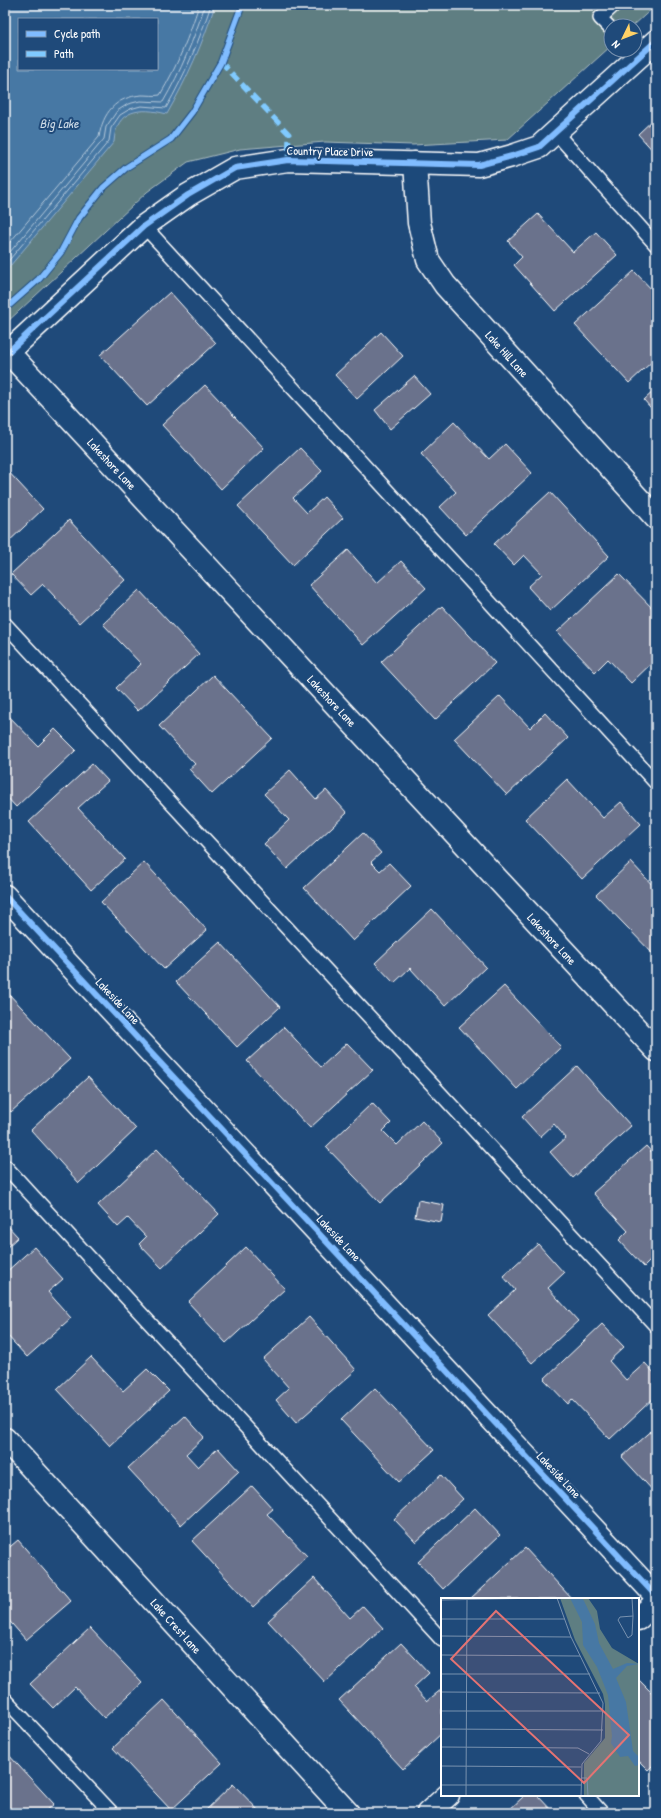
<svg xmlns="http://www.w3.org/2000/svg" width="661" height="1818" viewBox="0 0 661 1818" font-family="'Patrick Hand',sans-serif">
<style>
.green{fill:#5e7e82;stroke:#aebec0;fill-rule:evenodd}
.water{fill:#4778a4;stroke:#91aec8;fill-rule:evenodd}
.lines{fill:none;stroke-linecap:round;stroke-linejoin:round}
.shore{stroke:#b5c9db;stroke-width:1}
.building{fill:#6a728c;stroke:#fff}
.lane-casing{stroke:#fff;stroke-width:16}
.street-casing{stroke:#fff;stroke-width:25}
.secondary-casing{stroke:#fff;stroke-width:25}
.lane{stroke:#1f4a7a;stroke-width:13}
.street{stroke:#1f4a7a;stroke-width:22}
.secondary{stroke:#1f4a7a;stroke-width:22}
.quiet{stroke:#80caff;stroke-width:5;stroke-dasharray:10 5;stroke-linecap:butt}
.cycleway-casing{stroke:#1f4a7a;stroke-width:8}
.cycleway{stroke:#80bcff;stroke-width:6}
.labels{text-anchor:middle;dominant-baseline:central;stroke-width:4;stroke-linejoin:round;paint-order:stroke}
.street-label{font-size:12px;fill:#fff;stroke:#1f4a7a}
.water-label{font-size:13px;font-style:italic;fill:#d1dde8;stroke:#1f4a7a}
.inset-road{fill:none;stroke:#7992af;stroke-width:1}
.view{fill:#e47373;fill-opacity:0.15;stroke:#e47373;stroke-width:2}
.inset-edge{fill:none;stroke:#fff;stroke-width:2}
</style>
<rect width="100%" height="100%" fill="#1f4a7a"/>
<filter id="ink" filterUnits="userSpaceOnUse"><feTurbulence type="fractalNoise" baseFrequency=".025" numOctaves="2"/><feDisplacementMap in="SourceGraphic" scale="8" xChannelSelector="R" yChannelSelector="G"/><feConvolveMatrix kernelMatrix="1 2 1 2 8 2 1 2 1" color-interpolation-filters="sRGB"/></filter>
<g filter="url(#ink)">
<path class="green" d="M5,5H656L633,26H611V46L507,140L413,145L325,142L240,149L188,162L147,192L5,324ZM19,19H157V69H19Z"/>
<path class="water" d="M5,5H215C203,43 187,79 167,114C140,107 116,109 114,142L5,272ZM19,19H157V69H19Z"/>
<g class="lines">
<path class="shore" d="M5,248L99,137C103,113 115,97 142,95C148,95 155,96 160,95C177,67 189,36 199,5
M5,258L104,139L106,127L117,111L128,104L140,101L163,102C181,71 194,39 205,5
M5,265L109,141L111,128L120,115L130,109L141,106L166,108C185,75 199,41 211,5"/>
</g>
<path class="building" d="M656,117V154L638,134Z
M538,214L573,252L596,232L617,255L555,311L514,265L522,257L508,241Z
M634,271L656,294V358L629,383L575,325Z
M170,292L216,343L147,406L100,355Z
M381,332L403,356L357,399L335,375Z
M414,376L430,394L390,429L375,410Z
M205,385L264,448L221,489L162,425Z
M656,389V414L644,400Z
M454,422L489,459L505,444L532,473L466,535L440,507L456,492L421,454Z
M300,448L322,471L293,498L307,513L324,497L343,518L293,565L238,506Z
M5,468L43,509L5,545Z
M550,492L609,556L550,611L528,587L542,574L524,555L514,565L494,544Z
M69,520L125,580L79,623L43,584L31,595L11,574Z
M348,550L377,583L401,561L426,588L363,645L309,585Z
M619,574L656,612V659L631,683L608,659L595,672L557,632Z
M139,590L199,654L138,711L116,688L141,664L103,624Z
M442,606L495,663L435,720L381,662Z
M213,675L272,738L212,794L189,769L195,764L159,726Z
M500,696L530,728L545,713L568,738L507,795L454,739Z
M5,712L38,746L55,729L76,750L16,807L5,795Z
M92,764L108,781L78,808L125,859L91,890L29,822Z
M290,770L316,799L326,790L347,813L287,869L264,844L289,820L264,794Z
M567,779L603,818L621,802L641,824L582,879L525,819Z
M363,833L381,853L371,862L380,871L389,863L411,886L353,941L304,888Z
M144,862L207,930L164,969L101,902Z
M631,862L656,889V957L596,895Z
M432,909L486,967L445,1006L410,968L394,983L375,963Z
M220,942L280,1007L237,1047L176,982Z
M504,986L561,1047L517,1089L459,1027Z
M7,992L70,1059L11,1112L5,1105V994Z
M284,1027L321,1067L347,1043L373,1070L310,1128L247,1061Z
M577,1066L631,1126L573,1178L550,1152L566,1138L554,1124L540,1137L522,1117Z
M88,1077L136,1129L79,1183L31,1130Z
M372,1103L391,1123L383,1131L397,1145L422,1121L443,1143L380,1203L326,1147Z
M646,1146L656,1157V1255L644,1267L619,1240L628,1231L593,1193Z
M157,1149L219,1214L162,1268L139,1244L146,1237L128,1218L118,1227L98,1205Z
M418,1200L444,1205L441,1222L415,1217Z
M5,1223L18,1237L5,1249Z
M538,1244L564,1273L548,1288L578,1321L532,1363L488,1315L515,1290L503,1276Z
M34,1247L63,1279L48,1292L71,1318L27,1357L5,1333V1273Z
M246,1247L285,1289L226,1343L188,1302Z
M309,1317L356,1370L296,1423L276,1400L289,1388L263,1359Z
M602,1324L624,1347L609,1361L626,1380L645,1363L656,1375V1396L610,1439L572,1399L568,1404L544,1379Z
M91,1357L123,1391L147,1369L169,1391L110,1446L57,1389Z
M375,1388L434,1450L399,1482L341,1420Z
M185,1416L204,1437L186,1454L198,1467L218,1448L239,1471L181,1525L128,1468Z
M656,1427V1494L622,1457Z
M441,1475L463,1499L416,1542L394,1519Z
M252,1486L273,1509L267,1514L307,1556L253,1607L192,1541Z
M475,1508L500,1535L443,1589L418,1562Z
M18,1540L71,1601L26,1640L5,1616V1551Z
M525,1548L572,1599H470Z
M314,1578L350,1618L363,1606L383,1628L325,1682L268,1621Z
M90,1628L142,1683L104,1718L75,1687L53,1708L30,1684Z
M401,1643L429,1673L414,1687L427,1701L442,1689V1733L403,1769L339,1700Z
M638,1679L656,1697V1762L648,1770L638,1760Z
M164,1700L222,1763L171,1810L113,1748Z
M6,1752L54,1804L44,1813H5Z
M233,1784L261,1813H203Z
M525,1795H537L554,1813H506Z"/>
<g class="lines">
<g class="lane-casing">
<path id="lane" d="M611,29L600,18L614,5
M556,133L656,245
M144,226L656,783
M5,624L656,1326
M5,1166L442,1640
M5,1699L112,1813
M586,1795L602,1813"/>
</g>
<g class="street-casing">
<path id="street" d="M415,163L419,223L428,260L445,285L656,518
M8,352L656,1050
M5,896L656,1596
M5,1439L348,1813
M638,1619L656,1602
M428,1813L448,1795"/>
</g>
<g class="secondary-casing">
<path id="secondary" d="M5,355L144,226L188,195L235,168L288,160L479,165L512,156L539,147L656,41"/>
</g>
<use href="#lane" class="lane"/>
<use href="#street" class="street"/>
<use href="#secondary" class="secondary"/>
<path class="quiet" d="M221,62L289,134L288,160"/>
<g class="cycleway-casing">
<path id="cycleway" d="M5,309L39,279L61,252L79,218L103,188L127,167L171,139L192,112L221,62L242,5
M5,355L144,226L188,195L235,168L288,160L479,165L512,156L539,147L656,41
M5,896L656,1596"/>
</g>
<use href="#cycleway" class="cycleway"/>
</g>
</g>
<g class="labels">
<g class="street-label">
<text transform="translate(330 151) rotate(1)">Country Place Drive</text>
<text transform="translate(507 354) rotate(48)">Lake Hill Lane</text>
<text transform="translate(112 464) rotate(47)">Lakeshore Lane</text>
<text transform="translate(332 701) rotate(47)">Lakeshore Lane</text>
<text transform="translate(552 939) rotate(47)">Lakeshore Lane</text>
<text transform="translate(118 1001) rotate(47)">Lakeside Lane</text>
<text transform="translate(339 1238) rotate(47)">Lakeside Lane</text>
<text transform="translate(559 1475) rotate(47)">Lakeside Lane</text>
<text transform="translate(176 1626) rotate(48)">Lake Crest Lane</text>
</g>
<g class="water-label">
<text x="59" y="123">Big Lake</text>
</g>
</g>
<g transform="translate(441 1598)">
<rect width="198" height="198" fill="#1f4a7a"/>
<path d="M119,0H147L156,13L159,31L171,50L198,66V198H143V165L164,140V106L162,96L134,42Z" fill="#5e7e82"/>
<path d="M129,0H141L143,3L154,26L158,45L172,71L186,65L198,66L186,68L175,80L185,104L192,153L198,159V167L194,168L187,158L179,159L170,145L171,138L167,97L156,69L142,47L141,24Z" fill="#4778a4"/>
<path class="inset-road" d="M116,0L130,39L162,105L160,143L141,166L140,198M191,0L192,18M0,2L103,0M192,18L191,37L187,40L177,22L179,19ZM0,21H124M0,38L130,39M0,57L139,58M0,76H149M0,94L159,95M0,113H162M0,131L162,132M0,149L137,150L148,156M0,168L140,169M140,180H146L147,198M0,187H140M25,198L26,2"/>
<path class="view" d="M55,13L188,137L143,185L10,61Z"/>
<rect width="198" height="198" class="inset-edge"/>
</g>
<rect width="661" height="1818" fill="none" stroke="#1f4a7a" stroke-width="20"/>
<rect x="10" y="10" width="641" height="1798" fill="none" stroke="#fff" stroke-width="1.5" filter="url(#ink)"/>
<rect x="18" y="18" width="140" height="52" fill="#1f4a7a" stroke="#7992af"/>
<rect x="26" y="31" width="20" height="6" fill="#80bcff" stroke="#7992af"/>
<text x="54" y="38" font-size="12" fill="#ffffff">Cycle path</text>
<rect x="26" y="51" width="20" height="6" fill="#80caff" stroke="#7992af"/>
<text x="54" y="58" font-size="12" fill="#ffffff">Path</text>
<g transform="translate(623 38) rotate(227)"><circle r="19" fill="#1f4a7a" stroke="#7992af"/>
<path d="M0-3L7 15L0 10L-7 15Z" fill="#ffd166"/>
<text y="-6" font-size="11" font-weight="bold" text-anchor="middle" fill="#ffffff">N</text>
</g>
</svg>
